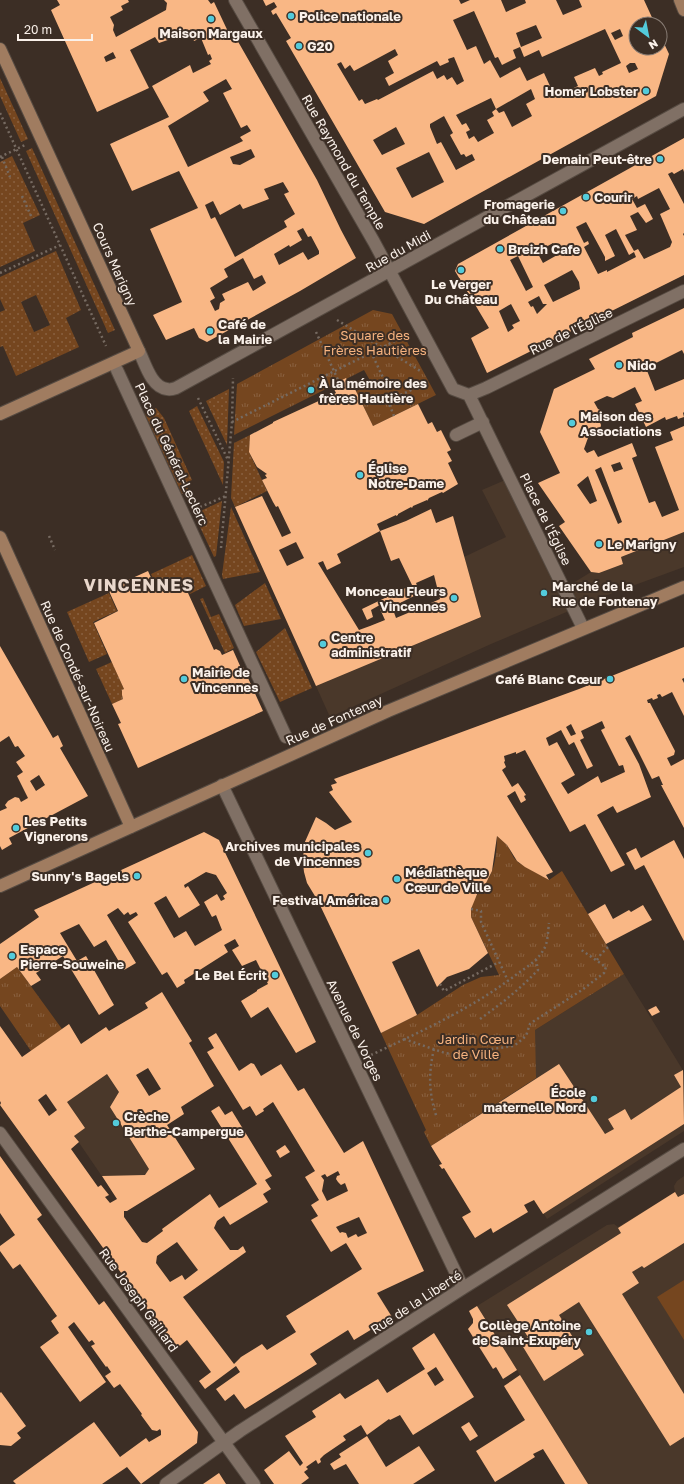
<svg xmlns="http://www.w3.org/2000/svg" width="684" height="1484" viewBox="0 0 684 1484" font-family="'Golos Text',sans-serif">
<style>
.built{fill:#4a382a}
.grass{fill:url(#grass-dots);fill-rule:evenodd}
.park{fill:url(#park-tufts)}
.pitch{fill:#75461f}
.building{fill:#f9b785;fill-rule:evenodd}
.lines{fill:none;stroke-linecap:round;stroke-linejoin:round}
.street-casing{stroke:#564b42;stroke-width:14}
.secondary-casing{stroke:#564b42;stroke-width:14}
.path{stroke:#766a61;stroke-width:2.5;stroke-dasharray:2 3;stroke-linecap:butt}
.street{stroke:#807065;stroke-width:12}
.secondary{stroke:#a07c60;stroke-width:12}
.poi-dot{fill:#53cbdb;stroke:#3c2e25;stroke-width:1.5}
.labels{text-anchor:middle;dominant-baseline:central;stroke-width:4;stroke-linejoin:round;paint-order:stroke}
.poi-label{font-size:13px;font-weight:bold;fill:#faf1ea;stroke:#3c2e25;text-anchor:start}
.street-label{font-size:13px;fill:#faf1ea;stroke:#3c2e25}
.park-label{font-size:13px;fill:#f7b37f;stroke:#3c2e25}
.district-label{font-size:17px;font-weight:bold;letter-spacing:1px;fill:#ead8cc;stroke:#3c2e25}
</style>
<defs>
<pattern id="grass-dots" width="8" height="8" patternUnits="userSpaceOnUse"><rect width="8" height="8" fill="#75461f"/><path d="M2 2h.1M6 6h.1" fill="none" stroke="#8a6140" stroke-width="1.8" stroke-linecap="round"/></pattern>
<pattern id="park-tufts" width="24" height="20" patternUnits="userSpaceOnUse"><rect width="24" height="20" fill="#75461f"/><path d="M3 7l-1-3M5 7V3M7 7l1-3M15 17l-1-3M17 17v-4M19 17l1-3" fill="none" stroke="#8a6140"/></pattern>
</defs>
<rect width="100%" height="100%" fill="#3c2e25"/>
<path class="built" d="M510,478L565,588L591,572L599,573L623,564L621,557L684,532V567L602,597L491,644L330,717L316,686L481,617L464,557L506,537L482,490Z
M624,974L684,1072V1131L547,1219L480,1114L529,1083L535,1030Z
M106,1027L184,1152L162,1167L125,1210L56,1109L103,1077L81,1044Z
M684,1176V1484H588L477,1306L607,1225L614,1224L618,1227L675,1192L674,1186L677,1181Z"/>
<path class="grass" d="M0,78L28,139L21,142L0,96Z
M32,148L115,330L108,333L26,151Z
M12,156L40,215L23,223L35,251L0,267V162Z
M56,251L81,310L66,318L79,347L16,376L3,346L0,347V312L5,310L0,299V277ZM36,295L50,325L34,332L21,302Z
M229,389L227,445L206,401Z
M197,406L224,462L223,485L189,411Z
M156,408L164,418L192,480L185,483L189,491L182,494L145,414Z
M250,435L249,452L267,491L235,507L231,498L234,443Z
M222,501L216,556L214,557L194,514Z
M231,507L260,572L223,579L222,575Z
M192,555L206,586L190,594L184,580L159,592L151,574Z
M265,583L281,619L244,626L235,605Z
M109,593L117,611L93,622L107,654L89,662L67,612Z
M203,598L211,617L219,614L234,648L225,653L200,599Z
M285,628L312,688L280,702L256,652Z
M112,662L124,689L122,691V695L123,699L112,704L96,669Z"/>
<path class="park" d="M373,310L392,314L436,395L373,426L356,391L372,384L364,370L234,435L237,384Z
M497,836L507,845L514,858L519,863L549,880L562,871L624,974L535,1030L536,1078L431,1146L424,1132L426,1130L381,1033L417,1015L463,985L481,977L499,975L471,917C470,898 482,891 490,876C496,864 497,848 497,836Z
M17,967L62,1029L31,1051L0,1006V979Z"/>
<path class="pitch" d="M684,1280V1340L657,1297Z"/>
<path class="building" d="M57,0H128L129,2L121,6L123,10L110,17L114,25L113,30L116,37L166,10L167,3L164,0H208L211,4L214,2L232,40L236,38L317,180L341,230L356,258L300,291L207,342L199,338L194,328L166,340L153,315L182,302L150,229L198,208L179,171L132,191L110,144L169,117L152,86L190,65L193,73L211,64L209,61L212,59L210,54L208,55L201,38L194,41L191,32L159,43L155,37L130,50L149,88L97,112L51,10L60,5ZM113,52L116,58L106,62L104,57ZM226,79L232,89L223,93L241,128L247,125L251,131L240,137L243,141L188,167L168,126L209,101L203,92ZM251,149L255,157L240,165L233,164L230,157ZM283,182L289,192L284,194L295,214L284,221L287,227L235,257L215,217L211,219L205,205L213,201L220,215L240,204L243,209L269,199L264,189ZM303,228L308,237L311,236L319,251V254L308,260L303,252L279,265L274,254L289,245L290,247L302,240L297,231ZM243,258L254,279L262,275L266,283L253,291L248,282L222,294L225,300L220,303L219,309L215,311L210,301L215,298L210,288L228,277L224,269Z
M263,0H459L461,4L470,0H501L506,12L526,3L525,0H556L563,15L582,7L579,0H644L655,24H636V48H660V35L669,54L656,96L424,224L385,212L286,41L291,38L276,13L273,15L271,11L277,7L274,2L266,6ZM474,11L495,58L498,57L502,65L516,58L513,50L520,47L524,57L539,50L542,57L605,29L621,63L602,72L603,74L599,76L595,68L574,77L578,86L555,97L544,73L527,81L520,67L500,78L490,60L484,64L476,46L467,50L453,20ZM536,25L542,38L521,47L516,33ZM620,29L623,36L615,40L611,33ZM395,49L398,55L388,61L394,73L385,78L389,86L437,61L440,66L449,62L448,59L454,57L464,81L457,85L452,77L447,80L444,75L437,79L433,71L378,100L377,99L365,104L362,99L359,101L337,64L341,62L345,69L350,65L354,71ZM630,63H635L638,69L629,73L626,66ZM531,89L535,99L526,104L532,116L512,127L504,111L499,113L496,109L492,112L494,116L487,120L494,133L478,142L474,136L469,139L466,132L470,130L466,123L462,125L456,115L491,98L496,109ZM444,116L453,133L450,135L461,155L464,154L466,157L472,154L475,160L456,170L441,142L437,144L430,127V124ZM396,127L405,144L382,155L373,140ZM429,152L444,182L412,198L396,168Z
M684,138V172L683,169L674,174L672,172L668,174L684,204V233L683,234L684,236V275L487,373L471,338L489,328L455,271L458,264ZM659,188L670,209L660,214L672,242L670,247L644,259L638,249L634,251L625,235L637,230L630,216L638,212L646,223L653,219L645,204L637,208L632,199L637,196L638,199ZM586,222L605,257V261L615,256L605,235L616,229L629,255L634,252L636,257L607,272V270L598,274L584,247L589,244L588,241L584,243L576,227ZM553,243L559,254L543,263L537,252ZM518,256L533,287L526,291L510,260ZM572,270L579,282L580,289L553,302L544,285ZM539,296L543,304H547L537,314L533,306L531,307L528,302ZM511,304L520,321L512,325L514,328L508,332L499,311Z
M684,308V354L682,350L646,368L655,391L684,379V412L683,413L684,417L678,419L677,416L666,420L665,417L646,427L635,404L642,401L635,387L613,398L607,396L594,402L598,409L602,411L599,420L601,425L599,434L593,437L589,435L584,449L587,453L594,450L598,457L632,443L637,456L632,458L649,503L655,501L662,517L679,510L655,447L673,440L670,432L684,426V532L621,557L623,564L599,573L591,572L559,526L565,522L538,483L560,473L540,432L554,389L595,369L589,359L633,337L632,333ZM620,462L623,469L614,472L611,465ZM601,467L622,522L618,524L595,470ZM588,476L597,501L590,504L577,485Z
M346,378L350,386L353,385L373,426L418,404L428,424L432,422L437,432L441,430L451,450L447,452L452,461L448,463L458,484L443,493L442,492L429,498L427,501V500L413,506L412,508L411,507L398,514V515L396,516V515L377,524L380,531L337,554L341,563L327,570L323,561L318,563L359,630L370,626L385,620L380,609L387,606L385,602L371,610L373,617L367,620L362,609L412,585L399,558L391,561L380,531L406,521L431,509L436,523L453,516L481,617L316,686L235,507L262,496L282,537L291,533L278,506L276,507L273,502L262,480L267,478L265,475L267,474L257,467L249,452L250,435L273,423V422L336,393L332,385ZM296,542L304,558L287,566L279,550ZM434,575L440,599L420,608L418,604L414,606L415,610L396,618L392,607L420,593L416,583Z
M148,571L158,593L183,582L214,650L216,649L220,651L222,655L233,650L241,668L243,667L263,711L138,768L118,724L121,723L112,704L123,699L122,695V690L124,689L94,623L118,611L108,589Z
M0,646L53,738L58,735L63,746L60,748L88,796L9,838L12,844L2,850L0,846V811L7,808L5,805L8,801L15,797L19,798L21,802L28,798L17,776L23,772L16,762L25,756L18,746L15,747L9,736L0,742ZM39,775L45,785L36,791L30,781Z
M684,647V678L682,679L684,683V716L672,692L662,697L660,694L657,695L658,698L653,700L652,698L647,700L648,703H650L675,751L674,755L667,758L671,766L684,759V828L661,785H663L659,776L652,779L630,735L625,738L639,764L651,797L617,813L613,806L597,815L625,865L611,872L585,824L570,832L525,750L516,754V752L504,756L505,761L504,762L506,767L502,770L512,787L518,783L526,795L524,796L526,800L521,803L515,791L507,796L553,872L546,875L549,880L525,867L517,861L507,845L497,836L492,871L486,883L478,892L471,909V917L488,953L469,969L447,977L437,987L419,949L392,962L417,1015L381,1033L318,901L307,883L304,872L303,863L304,844L316,817L326,823L335,830L352,822L329,792L333,790L331,785L337,783L334,779L579,689ZM602,721L605,728L601,730L619,766L623,765L625,772L601,783L598,776L568,794L561,783L575,775L557,742L549,746L546,738L561,730L569,745L574,742L587,769L593,766L580,740L584,738L581,731ZM571,724L576,734L571,736L566,727Z
M204,832L219,840L316,1042L296,1053L268,1007L251,1018L241,1001L257,991V990L268,984L256,960L242,966L232,950L239,946L235,939L224,945L228,952L184,980L185,983L177,988L167,972L162,975L128,922L138,915L136,912L130,915L128,912L124,915L118,908L107,915L136,963L124,970L106,940L94,947L79,924L60,933L77,961L86,956L114,1005L99,1015L63,956L36,973L41,980L31,986L17,967L0,979V944L39,917L34,910ZM206,872L216,875L227,893L223,896L225,899L221,901L217,894L204,902L212,917L216,915L222,930L195,946L186,931L174,938L154,903L166,896L179,918L200,905L188,886L185,888L184,885Z
M674,840L684,859V941L644,865L635,870L626,853L636,848L641,858Z
M605,904L613,919L629,910L631,912L643,905L652,920L606,944L588,914Z
M162,992L192,1041L189,1043L214,1086L181,1107L184,1114L167,1125L195,1169L127,1211H124V1217L142,1242L147,1243L163,1231L162,1229L210,1194L219,1208L257,1184L211,1111L219,1106L225,1115L232,1111L272,1176L265,1180L271,1189L263,1194L268,1202L230,1225L224,1216L217,1221L214,1228L230,1250H238L243,1246L246,1252L183,1297L234,1364L241,1357L262,1344L267,1350L296,1332L286,1316L362,1269L346,1243L331,1252L311,1220L318,1216L311,1205L319,1200L305,1177L315,1171L273,1102L263,1109L264,1111L256,1116L250,1106L243,1110L207,1052L214,1048L208,1038L216,1033L239,1071L251,1063L254,1064L261,1076L281,1064L298,1091L304,1088L344,1153L363,1141L424,1271L377,1293L392,1317L354,1340L348,1330L310,1354L317,1364L245,1409L234,1394L225,1401L216,1389L240,1372L236,1366L205,1389L199,1381L211,1372L187,1340L176,1349L0,1105L1,1103L0,1101V1026L22,1057L69,1024L81,1044L106,1027L109,1031L148,1008L145,1003ZM148,1068L161,1089L149,1096L136,1075ZM107,1074L119,1092L110,1107L149,1169L145,1175L102,1176L117,1199L110,1203L105,1197L109,1195L101,1185L98,1187L71,1149L79,1142L74,1136L85,1128L67,1102ZM46,1094L57,1110L49,1116L38,1100ZM338,1171L340,1175L337,1176L336,1179L338,1182L341,1185L345,1183L348,1191L327,1201L322,1191L324,1180L321,1176L325,1174L327,1177ZM359,1217L367,1233L358,1237L356,1234L348,1238L346,1233L342,1232L340,1233L336,1227ZM177,1242L198,1270L185,1280L182,1275L170,1282L156,1263L157,1256Z
M656,1006L660,1012L652,1016L648,1010Z
M559,1064L605,1134L614,1129L608,1119L625,1109L631,1120L681,1087L674,1075L683,1070L684,1124L543,1214L534,1200L524,1205L528,1212L493,1233L491,1228L475,1238L462,1217L471,1212L444,1168L442,1169L439,1165L442,1164L431,1146Z
M285,1145L290,1152L280,1158L276,1151Z
M0,1156L42,1215L37,1219L99,1305L104,1301L198,1432L197,1443L141,1484L127,1467L102,1484H16L13,1481L94,1422L120,1457L146,1438L149,1442L161,1435V1431L160,1429L157,1431L152,1430L141,1415L142,1414L120,1384L114,1388L105,1376L111,1372L107,1366L106,1367L91,1346L95,1344L92,1340L89,1342L74,1322L68,1327L106,1382L80,1402L40,1347L59,1333L51,1321L57,1316L20,1264L13,1269L0,1251V1246L15,1235L0,1213Z
M675,1192L678,1197L684,1194V1243L644,1268L642,1266L632,1272L639,1283L622,1294L684,1394V1437L670,1446L579,1302L559,1315L584,1355L544,1381L520,1342L528,1337L507,1305L621,1233L618,1228Z
M477,1306L517,1370L503,1379L496,1367L493,1369L468,1329L473,1323V1319L469,1311Z
M434,1333L474,1397L413,1435L400,1415L390,1420L389,1419L367,1435L361,1425L343,1436L346,1440L324,1455L320,1459L321,1462L318,1464L316,1460L306,1467L308,1469L304,1472L309,1478L301,1484H274L264,1470L289,1451L300,1466L303,1463L285,1436L316,1417L312,1411L340,1393L345,1399L378,1379L387,1393L425,1369L412,1348ZM436,1367L444,1380L435,1386L427,1373Z
M520,1375L588,1484H565L543,1449L533,1454L535,1457L495,1482L476,1451L525,1420L504,1386Z
M1,1392L26,1426L17,1433L21,1438L11,1446L0,1445V1393Z
M469,1422L478,1436L470,1441L461,1427Z
M367,1436L386,1467L419,1446L435,1470L413,1484H359L346,1464L334,1470L330,1464L341,1457L339,1454Z
M219,1473L226,1484H203Z"/>
<g class="lines">
<g class="street-casing">
<path id="street" d="M235,0L374,242L453,389L469,395
M139,351C145,363 151,387 167,389C169,390 173,389 176,388L684,109
M117,370L286,737
M469,395L583,628
M469,395L486,388L684,291
M456,435L483,422
M222,785L463,1288
M0,1133L254,1484
M166,1484L240,1431L463,1288L684,1149"/>
</g>
<g class="secondary-casing">
<path id="secondary" d="M680,0L684,10
M0,49L139,351L0,414
M0,537L131,827
M0,886L388,711L684,587"/>
</g>
<path class="path" d="M0,113L106,346
M0,157L25,145
M2,157L10,177
M22,196L32,218
M0,273L60,245
M337,320L422,372
M316,332L339,382
M371,352L393,399
M198,398L228,460
M394,416L388,401L428,382
M232,422L405,336
M200,507L226,496
M49,536L55,550
M221,548L232,422L233,378
M471,909L481,911V922L508,981
M597,960L601,954L608,947
M440,984L444,991L499,962
M480,1019C501,1004 520,989 538,970L536,960
M404,1039L445,1053L454,1054L514,1046L526,1036L530,1024L534,1021L582,990L604,973L606,967L580,949
M434,1049C428,1074 429,1095 437,1118
M371,1055C422,1031 473,1008 517,974C527,967 538,960 544,949C548,943 548,930 549,923"/>
<use href="#street" class="street"/>
<use href="#secondary" class="secondary"/>
</g>
<g class="poi-dot">
<circle cx="291" cy="16" r="4"/>
<circle cx="211" cy="19" r="4"/>
<circle cx="299" cy="46" r="4"/>
<circle cx="646" cy="91" r="4"/>
<circle cx="660" cy="159" r="4"/>
<circle cx="586" cy="197" r="4"/>
<circle cx="563" cy="211" r="4"/>
<circle cx="500" cy="249" r="4"/>
<circle cx="461" cy="270" r="4"/>
<circle cx="210" cy="331" r="4"/>
<circle cx="619" cy="365" r="4"/>
<circle cx="311" cy="390" r="4"/>
<circle cx="572" cy="423" r="4"/>
<circle cx="360" cy="475" r="4"/>
<circle cx="599" cy="544" r="4"/>
<circle cx="544" cy="593" r="4"/>
<circle cx="454" cy="598" r="4"/>
<circle cx="323" cy="644" r="4"/>
<circle cx="184" cy="679" r="4"/>
<circle cx="610" cy="679" r="4"/>
<circle cx="16" cy="828" r="4"/>
<circle cx="368" cy="853" r="4"/>
<circle cx="137" cy="876" r="4"/>
<circle cx="397" cy="879" r="4"/>
<circle cx="386" cy="900" r="4"/>
<circle cx="12" cy="956" r="4"/>
<circle cx="275" cy="975" r="4"/>
<circle cx="594" cy="1099" r="4"/>
<circle cx="116" cy="1123" r="4"/>
<circle cx="589" cy="1332" r="4"/>
</g>
<g class="labels">
<g class="poi-label">
<text x="299" y="16">Police nationale</text>
<text x="211" y="33" text-anchor="middle">Maison Margaux</text>
<text x="307" y="46">G20</text>
<text x="638" y="91" text-anchor="end">Homer Lobster</text>
<text x="652" y="159" text-anchor="end">Demain Peut-être</text>
<text x="594" y="197">Courir</text>
<text x="555" y="204" text-anchor="end">Fromagerie<tspan x="555" dy="15">du Château</tspan></text>
<text x="508" y="249">Breizh Cafe</text>
<text x="461" y="284" text-anchor="middle">Le Verger<tspan x="461" dy="15">Du Château</tspan></text>
<text x="218" y="324">Café de<tspan x="218" dy="15">la Mairie</tspan></text>
<text x="627" y="365">Nido</text>
<text x="319" y="383">À la mémoire des<tspan x="319" dy="15">frères Hautière</tspan></text>
<text x="580" y="416">Maison des<tspan x="580" dy="15">Associations</tspan></text>
<text x="368" y="468">Église<tspan x="368" dy="15">Notre-Dame</tspan></text>
<text x="607" y="544">Le Marigny</text>
<text x="552" y="586">Marché de la<tspan x="552" dy="15">Rue de Fontenay</tspan></text>
<text x="446" y="591" text-anchor="end">Monceau Fleurs<tspan x="446" dy="15">Vincennes</tspan></text>
<text x="331" y="637">Centre<tspan x="331" dy="15">administratif</tspan></text>
<text x="192" y="672">Mairie de<tspan x="192" dy="15">Vincennes</tspan></text>
<text x="602" y="679" text-anchor="end">Café Blanc Cœur</text>
<text x="24" y="821">Les Petits<tspan x="24" dy="15">Vignerons</tspan></text>
<text x="360" y="846" text-anchor="end">Archives municipales<tspan x="360" dy="15">de Vincennes</tspan></text>
<text x="405" y="872">Médiathèque<tspan x="405" dy="15">Cœur de Ville</tspan></text>
<text x="129" y="876" text-anchor="end">Sunny's Bagels</text>
<text x="378" y="900" text-anchor="end">Festival América</text>
<text x="20" y="949">Espace<tspan x="20" dy="15">Pierre-Souweine</tspan></text>
<text x="267" y="975" text-anchor="end">Le Bel Écrit</text>
<text x="586" y="1092" text-anchor="end">École<tspan x="586" dy="15">maternelle Nord</tspan></text>
<text x="124" y="1116">Crèche<tspan x="124" dy="15">Berthe-Campergue</tspan></text>
<text x="581" y="1325" text-anchor="end">Collège Antoine<tspan x="581" dy="15">de Saint-Exupéry</tspan></text>
</g>
<g class="street-label">
<text transform="translate(344 162) rotate(60)">Rue Raymond du Temple</text>
<text transform="translate(398 251) rotate(-29)">Rue du Midi</text>
<text transform="translate(115 264) rotate(66)">Cours Marigny</text>
<text transform="translate(571 331) rotate(-26)">Rue de l'Église</text>
<text transform="translate(172 454) rotate(65)">Place du Général-Leclerc</text>
<text transform="translate(546 519) rotate(64)">Place de l'Église</text>
<text transform="translate(78 676) rotate(66)">Rue de Condé-sur-Noireau</text>
<text transform="translate(334 720) rotate(-24)">Rue de Fontenay</text>
<text transform="translate(355 1030) rotate(64)">Avenue de Vorges</text>
<text transform="translate(139 1300) rotate(54)">Rue Joseph Gaillard</text>
<text transform="translate(416 1302) rotate(-33)">Rue de la Liberté</text>
</g>
<g class="park-label">
<text x="375" y="335">Square des<tspan x="375" dy="15">Frères Hautières</tspan></text>
<text x="476" y="1039">Jardin Cœur<tspan x="476" dy="15">de Ville</tspan></text>
</g>
<g class="district-label">
<text x="139" y="584">VINCENNES</text>
</g>
</g>
<g transform="translate(648 36) rotate(148)"><circle r="19" fill="#3c2e25" stroke="#887c74"/>
<path d="M0-3L7 15L0 10L-7 15Z" fill="#53cbdb"/>
<text y="-6" font-size="11" font-weight="bold" text-anchor="middle" fill="#faf1ea">N</text>
</g>
<path d="M18 34v6h74v-6" fill="none" stroke="#faf1ea" stroke-width="2"/>
<text x="24" y="34" font-size="12" fill="#faf1ea" stroke="#3c2e25" stroke-width="3" paint-order="stroke">20 m</text>
</svg>
